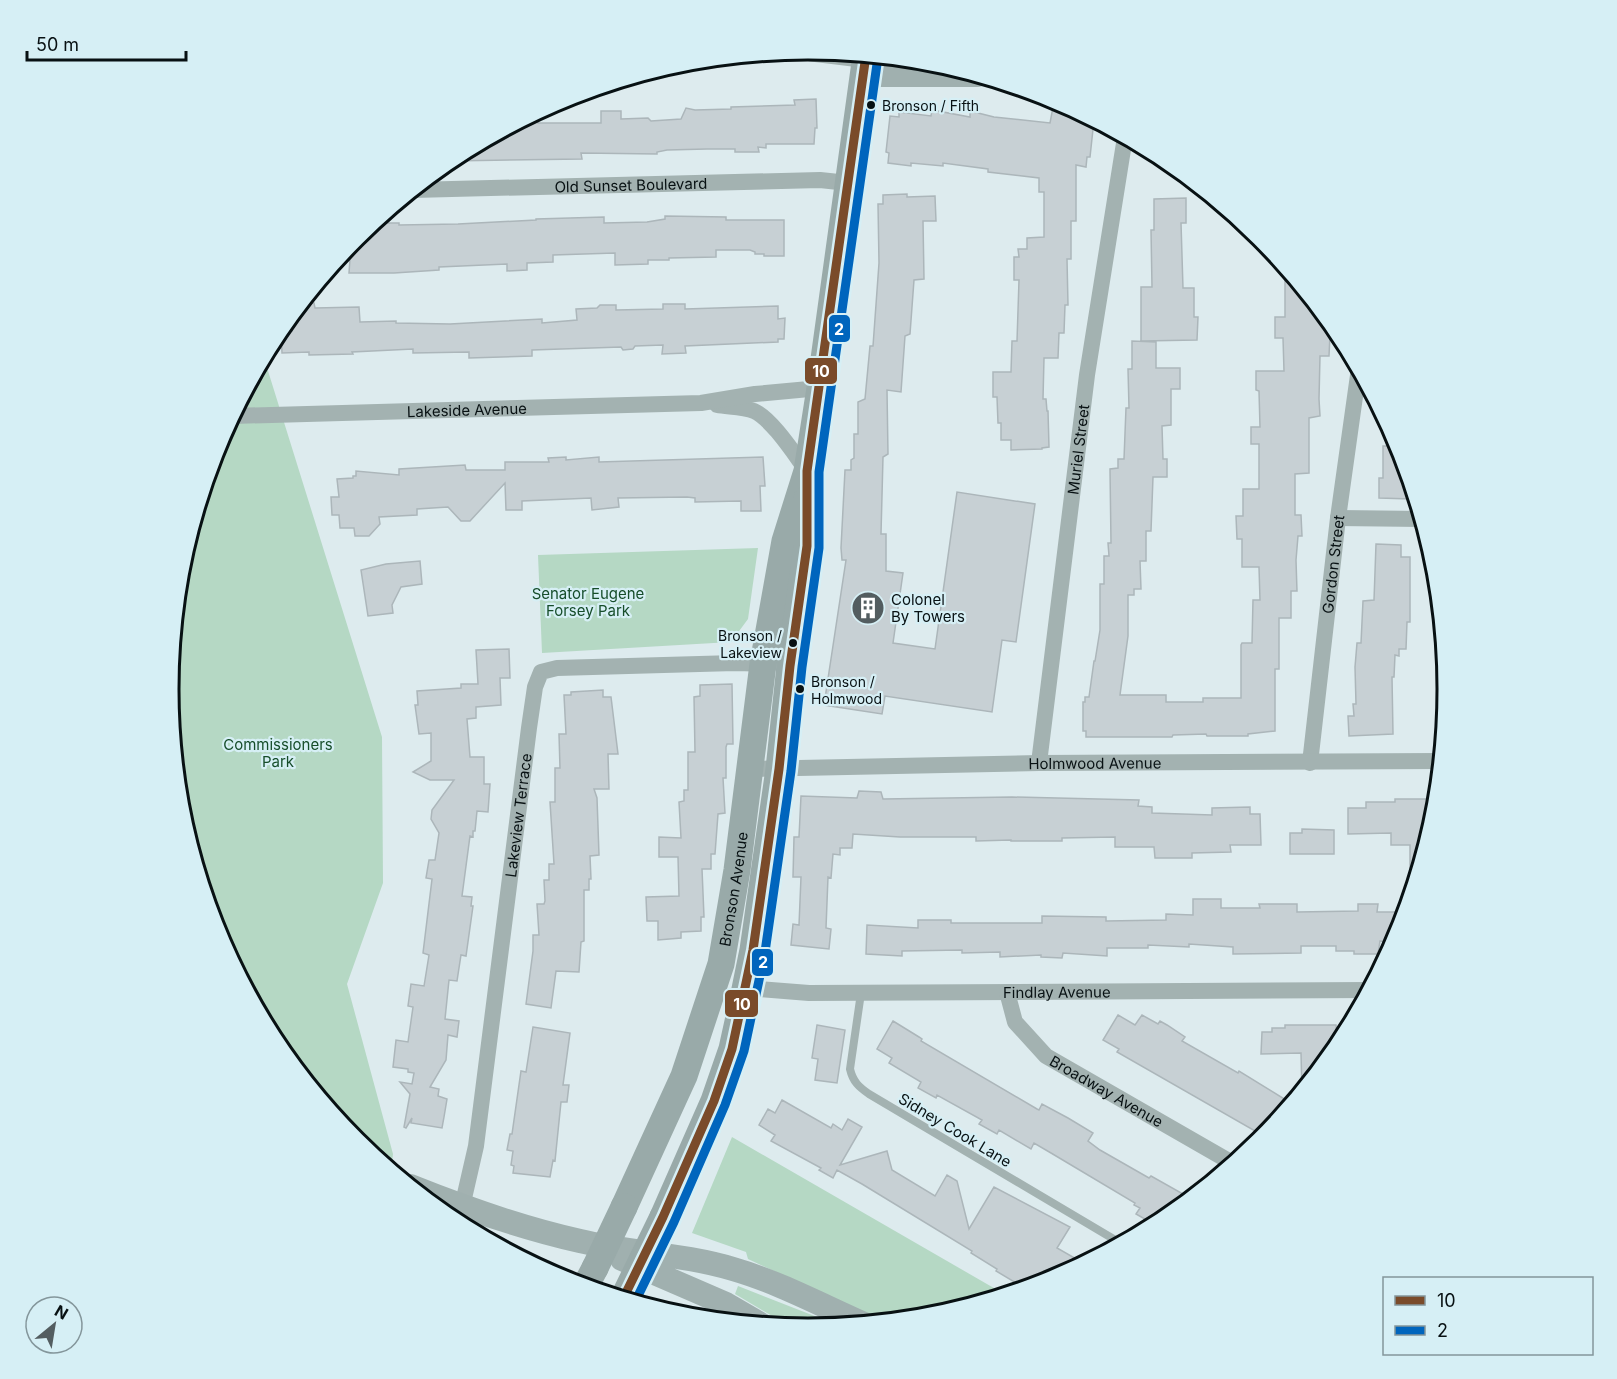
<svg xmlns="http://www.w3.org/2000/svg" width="1617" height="1379" viewBox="0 0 1617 1379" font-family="Inter,sans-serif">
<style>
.green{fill:#b5d8c4}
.building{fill:#c7d0d4;stroke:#acb6ba;stroke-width:1.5}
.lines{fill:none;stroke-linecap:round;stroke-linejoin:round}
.lane{stroke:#a3b2b1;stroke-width:8}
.street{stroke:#a3b2b1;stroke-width:16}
.secondary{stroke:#a0b0af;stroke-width:24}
.primary{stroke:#99aaa9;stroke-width:27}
.primary-bridge{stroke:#99aaa9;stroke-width:27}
.bus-1-casing{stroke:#d6eff5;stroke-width:14}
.bus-2-casing{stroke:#d6eff5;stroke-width:14}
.bus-1{stroke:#7a4b2a;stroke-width:9}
.bus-2{stroke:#0065bd;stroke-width:9}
.bus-dot{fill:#081113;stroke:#d6eff5;stroke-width:2}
.labels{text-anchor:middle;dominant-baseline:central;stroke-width:4.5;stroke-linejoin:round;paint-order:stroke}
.bus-label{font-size:14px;fill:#081113;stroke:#d6eff5;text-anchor:start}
.street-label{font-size:15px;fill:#081113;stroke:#d6eff5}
.park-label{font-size:15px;fill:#164d2a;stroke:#d6eff5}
.poi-label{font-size:15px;fill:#081113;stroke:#d6eff5;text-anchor:start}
.rim{fill:none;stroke:#081113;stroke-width:3}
.line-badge{stroke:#d6eff5;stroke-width:2}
.badge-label{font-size:16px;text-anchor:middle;font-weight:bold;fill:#fff}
</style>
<rect width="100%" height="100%" fill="#ddebee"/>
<path class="green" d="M264,358L382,737L383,883L347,984L393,1154L391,1171L356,1142L276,1045L217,934L181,814L169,689L181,564L217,444Z
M758,548L748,619L731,642L542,653L538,555Z
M732,1137L1006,1295L933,1317L887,1322L856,1309L748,1259L746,1252L692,1233Z
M738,1286L840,1326L808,1329L792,1328L735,1294Z"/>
<path class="building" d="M816,99L817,128H815L814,144H766V148L758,147L759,152H735V149H707L667,150L657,152V154L581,153L582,159L449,161L521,121H538V123H601V111H621V119L648,118L651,121L681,119L686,108L695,110L731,109V107L795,105L794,100Z
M1053,107L1074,109L1094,120L1090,157H1087L1086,167L1076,165V221H1071V259H1067L1068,305H1065L1064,333H1059L1058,358H1044L1043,399H1046L1047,411H1048L1049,447L1042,448V449L1011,450V440H1001V423H998L997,397H993V372H1011L1012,341H1017L1019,280H1014V257H1019L1018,249H1027V238L1044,237V192H1039V178L988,172V169L943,163V166L911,163V166L888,163L889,153L886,152L890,116L899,117V112L931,116L932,110L970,117V111L994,117L1050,123Z
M907,194V197L935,196L936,221H923L924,279L914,280L910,334L905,336L901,392L887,390L888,454L883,457L881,534H886V571L903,573L893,643L935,649L957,492L1035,504L1016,642L1002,640L992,712L885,696L882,714L824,705L846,560H842L841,548L845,470H851V460L854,458V434H858V402L865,399L870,346H873L879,263L878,204H883V195Z
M1186,198V223H1181L1183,288H1194V317H1198L1197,340L1141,341V287H1152L1151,230H1154V199Z
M665,216L726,217V220H784V256H764V254H755V252L750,250H716V257L669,258V260H648V264L615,265V253L553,255V262L527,263V270L507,271V264L439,267V270L394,273H349L350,259L337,260L356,237L372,223H399V225L458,224L536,220V219L604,217V223L647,222L665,219Z
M1285,266L1330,321V335L1329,356H1320L1319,399L1320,416L1309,418V473L1295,474V515H1301L1302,536H1298L1296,560L1297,591H1291V618H1279V669H1275V731L1248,734V736H1207L1206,734L1173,735L1172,737H1086V731H1083V702H1085V697H1089L1094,661H1095L1100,630V584H1104V556H1109L1108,543H1111L1110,469L1118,468V459H1124L1126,408H1129L1128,369H1132V341L1156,342V368H1180V389H1171V425L1162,426L1163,459H1167V477H1153L1151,531H1146V561H1140L1141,589H1134V595H1128V636L1120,695H1166V702H1203V698H1241V645L1242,643H1252L1253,600H1260L1259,567H1242V539H1237L1236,516H1243V489H1259V444H1251V427H1260L1259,391L1256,390V371H1284L1283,338H1275V317H1285Z
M301,303H314L315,308L359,307L360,322L396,321V323L450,324L542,319V323L577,320L576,309L597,308L600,305H616V310L663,309V304H685V309L778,306V319L785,318L784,339H778V342L685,346L686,353L662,354L663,345L635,346L633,349L623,350L621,347L532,350V356L469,358V352L413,353V349L352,352L353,354L309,355V352L282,353L281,331H292L291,316Z
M1383,446H1400L1416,497L1411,499L1379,498V478H1383Z
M566,457V460L599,457V462L763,457L765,486H760L761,511H741V501L695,502V498L687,497L618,498L619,507L592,510L591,498L522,501V510H506L505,483L470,521H461L448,507L417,509V515L379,517L380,524L369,536H355L354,528H340L339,515H332L331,497H339L337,479L353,478V476H356V471L399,475V469L465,465L466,470H505V462H549L548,458Z
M1376,544L1401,545V557H1410V622H1407L1406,649H1399V656L1395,655L1394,677H1392L1393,734L1349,736L1348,716H1354L1353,704H1356L1355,667L1357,643H1361L1363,601L1374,600Z
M420,561L422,584L401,587L392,605L393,613L368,616L361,570L386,564Z
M509,649L510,678H500L501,705L476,707V718L467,719L470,757H484V784H490L488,812L477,811L475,831H473V837L470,836L462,896L472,897L471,906H473L466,956L461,955L457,981L449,980L445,1019L459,1021L457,1037L448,1035L446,1060L430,1087L439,1089L438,1096L447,1099L444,1117L442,1128L411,1123L412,1118L406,1128L404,1127L410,1094L400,1082L412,1084L414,1073L408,1072V1069L393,1067L396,1040L408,1042L413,1007L408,1006L411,984L424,986L429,955L423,953L432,879L426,878L429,860H435L439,833L431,819L432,810L454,780H430L413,772L431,761V733L419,734L415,705H418L417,691L461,688V684H478L476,650Z
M732,684L733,744H727L726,747V778H723L725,813L718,814L715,854H711V869H702L704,917H701V931L681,932V938L658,940V921H647L646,897L679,896L678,857H659V837L681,838L679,802L684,801V790H688V752H695L694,697L700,696V685Z
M603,690V697H611L618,754H608L609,789H594L597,798L599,855L590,856L591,879H589V890H584V941L581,942L579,972L556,971L551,1008L526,1004L533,951V935H539L537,904H544L545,901L544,880H549V864H554L550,802H555V768H560L559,734H566L564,695H571V692Z
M859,791L881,792L883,799L1012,797L1139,800L1138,806L1152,807V813L1212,815V808L1250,807V814H1260L1261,845H1230L1231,852L1192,853V858H1155L1154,847H1115V837L1062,838V841H1011V840L976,841V837H900L853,834L852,848H840V855L833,854L831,878L828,877L826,928L831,929L829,949L791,945L793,924L799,925L801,877H793L794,837H799L801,796L857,798Z
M1395,799H1438L1436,815L1414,888H1410V845H1391V833L1348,834V808H1366V802H1395Z
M1302,829L1334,830V854H1290V833H1302Z
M1193,899H1221V908H1260L1259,904H1297V912L1358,911V904H1378L1377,912H1407L1396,942L1380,941L1378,954H1354V951H1336V946H1301V953L1233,954V947L1189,944V947L1148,945V948H1107V956L1063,953L1062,958L1041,957V955L1000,957V952L962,953V950L902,951V956L866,954L867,925L918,928V920H951V923H1042V916L1106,917V921L1166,920V914L1193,915Z
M1118,1015L1135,1025L1142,1015L1158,1024L1160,1021L1167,1025L1185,1037L1182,1041L1238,1073L1239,1071L1286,1100L1267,1131L1265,1130L1262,1135L1117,1052L1119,1049L1103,1040Z
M893,1021L919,1037L922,1039L921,1041L1037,1109L1039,1110L1042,1104L1068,1118L1093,1133L1088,1141L1100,1150L1149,1178L1151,1176L1192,1199L1157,1226L1136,1214L1140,1208L1134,1205L1135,1203L1051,1153L1034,1143L1031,1149L999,1130L997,1134L979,1124L982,1120L937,1095L936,1098L918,1088L921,1082L889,1063L892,1058L877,1049Z
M817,1025L845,1030L837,1083L815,1080L818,1059L812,1058Z
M1285,1025H1336L1338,1048L1302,1093L1301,1053L1261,1054L1262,1032H1272V1028H1285Z
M533,1027L570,1033L563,1085H569L567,1102H561L555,1161L553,1160L550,1177L513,1173L514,1166L511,1165L513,1151L507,1150L510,1134H512L521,1071L526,1072Z
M782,1100L831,1128L833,1124L842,1130L848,1119L862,1127L840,1165L887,1151L892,1170L935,1196L947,1175L957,1181L969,1229L994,1187L1070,1227L1057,1248L1085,1264L1053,1281L1026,1289L996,1271L997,1269L971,1253L972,1251L862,1184L837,1170L833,1178L819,1170L821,1168L771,1141L775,1135L759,1125L768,1109L775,1113Z"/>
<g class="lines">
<path class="lane" d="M861,993L850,1069C853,1082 859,1087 869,1094L1122,1244"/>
<g class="street">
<path d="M791,51L865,60"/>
<path id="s1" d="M413,190L820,180L848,183"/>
<path d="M717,405C728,407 743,407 754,411C772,419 795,455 807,471"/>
<path id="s2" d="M233,416L701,403L755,394L820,388"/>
<path d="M1338,518L1422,519"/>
<path id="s3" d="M1039,763L1087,375L1125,137"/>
<path id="s4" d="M1310,763L1338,518L1359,368"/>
<path id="s5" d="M749,769L1039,763L1441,761"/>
<path id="s6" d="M745,988L809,993L1370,990"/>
<path id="s7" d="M1007,992L1015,1022L1046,1056L1234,1164"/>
<path id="s8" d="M462,1207L476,1146L529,728L535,687L541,672L557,668L735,663L771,664"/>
</g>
<path class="secondary" d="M863,75H977
M410,1186C465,1208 522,1228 580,1241C630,1253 683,1254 733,1269C778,1282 821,1305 864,1324
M622,1259L726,1304L762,1325"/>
<g class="primary">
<path id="s9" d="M624,1207L684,1076L721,964L737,870L763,664L785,541L807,471L820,388L866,55"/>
<path d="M663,1217L714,1101L732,1049L743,999L753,950L779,769L790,666L807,546V499"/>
<path d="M585,1287L595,1268"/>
</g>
<path class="primary-bridge" d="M595,1268L624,1207
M623,1299L663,1217"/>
<g class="bus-1-casing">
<path id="bus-1" d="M623,1299L663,1217L714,1101L732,1049L753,950L779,769L790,666L807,546V471L866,55"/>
</g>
<g class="bus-2-casing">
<path id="bus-2" d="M635,1302L674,1222L725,1105L744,1051L765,952L791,771L802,667L819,548V472L878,57"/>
</g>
<use href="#bus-1" class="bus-1"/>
<use href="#bus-2" class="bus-2"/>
</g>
<defs>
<g id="building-disc" transform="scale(1.725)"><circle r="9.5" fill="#535d60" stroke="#d6eff5"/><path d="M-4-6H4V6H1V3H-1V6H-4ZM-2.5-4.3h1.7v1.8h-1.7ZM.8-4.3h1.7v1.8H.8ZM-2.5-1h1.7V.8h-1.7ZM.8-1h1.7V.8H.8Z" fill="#fff"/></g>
</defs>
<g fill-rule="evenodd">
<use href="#building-disc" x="868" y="608"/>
</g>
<g class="bus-dot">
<circle cx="871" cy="105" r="5"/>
<circle cx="793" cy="643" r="5"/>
<circle cx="800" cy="689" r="5"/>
</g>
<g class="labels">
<g class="bus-label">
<text x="882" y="105">Bronson / Fifth</text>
<text x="782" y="635" text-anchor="end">Bronson /<tspan x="782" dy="17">Lakeview</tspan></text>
<text x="811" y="681">Bronson /<tspan x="811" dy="17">Holmwood</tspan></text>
</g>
<g class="street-label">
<text stroke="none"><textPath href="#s1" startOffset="218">Old Sunset Boulevard</textPath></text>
<text stroke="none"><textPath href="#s2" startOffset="234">Lakeside Avenue</textPath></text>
<text stroke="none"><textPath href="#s3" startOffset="316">Muriel Street</textPath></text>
<text stroke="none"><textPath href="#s4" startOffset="200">Gordon Street</textPath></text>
<text stroke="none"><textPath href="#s5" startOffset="346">Holmwood Avenue</textPath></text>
<text stroke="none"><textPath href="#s8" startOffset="396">Lakeview Terrace</textPath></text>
<text stroke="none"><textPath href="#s9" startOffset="338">Bronson Avenue</textPath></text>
<text stroke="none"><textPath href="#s6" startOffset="312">Findlay Avenue</textPath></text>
<text stroke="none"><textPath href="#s7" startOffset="147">Broadway Avenue</textPath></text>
<text transform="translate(955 1130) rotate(31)">Sidney Cook Lane</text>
</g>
<g class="park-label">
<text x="588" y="593">Senator Eugene<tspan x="588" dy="17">Forsey Park</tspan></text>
<text x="278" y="744">Commissioners<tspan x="278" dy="17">Park</tspan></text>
</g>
<g class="poi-label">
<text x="891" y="599">Colonel<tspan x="891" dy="17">By Towers</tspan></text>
</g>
</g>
<path d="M0 0H1617V1379H0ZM179 689a629 629 0 1 1 1258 0a629 629 0 1 1-1258 0Z" fill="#d6eff5" fill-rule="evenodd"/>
<path class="rim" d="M179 689a629 629 0 1 1 1258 0a629 629 0 1 1-1258 0Z"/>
<g class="line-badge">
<rect x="828" y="314" width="23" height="29" rx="6" fill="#0065bd"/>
<rect x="804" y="357" width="34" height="28" rx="6" fill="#7a4b2a"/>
<rect x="751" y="948" width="23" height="29" rx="6" fill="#0065bd"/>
<rect x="724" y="989" width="35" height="29" rx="6" fill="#7a4b2a"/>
</g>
<g class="badge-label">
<text x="839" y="335">2</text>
<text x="821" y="377">10</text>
<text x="763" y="968">2</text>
<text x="742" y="1010">10</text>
</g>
<rect x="1383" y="1277" width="210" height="78" fill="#d6eff5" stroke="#84969b" stroke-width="1.5"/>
<rect x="1395" y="1296" width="30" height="9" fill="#7a4b2a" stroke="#84969b" stroke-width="1.5"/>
<text x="1437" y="1307" font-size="18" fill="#081113">10</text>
<rect x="1395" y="1326" width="30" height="9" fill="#0065bd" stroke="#84969b" stroke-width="1.5"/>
<text x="1437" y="1337" font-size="18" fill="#081113">2</text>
<g transform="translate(54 1325) rotate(30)"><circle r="28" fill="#d6eff5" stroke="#84969b" stroke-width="1.5"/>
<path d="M0-4.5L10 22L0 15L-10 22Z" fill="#535d60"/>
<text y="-9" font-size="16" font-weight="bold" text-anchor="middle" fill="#081113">N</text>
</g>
<path d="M27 51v9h159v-9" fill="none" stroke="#081113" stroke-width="3"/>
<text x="36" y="51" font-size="18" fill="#081113" stroke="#d6eff5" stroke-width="4.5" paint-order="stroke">50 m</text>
</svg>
